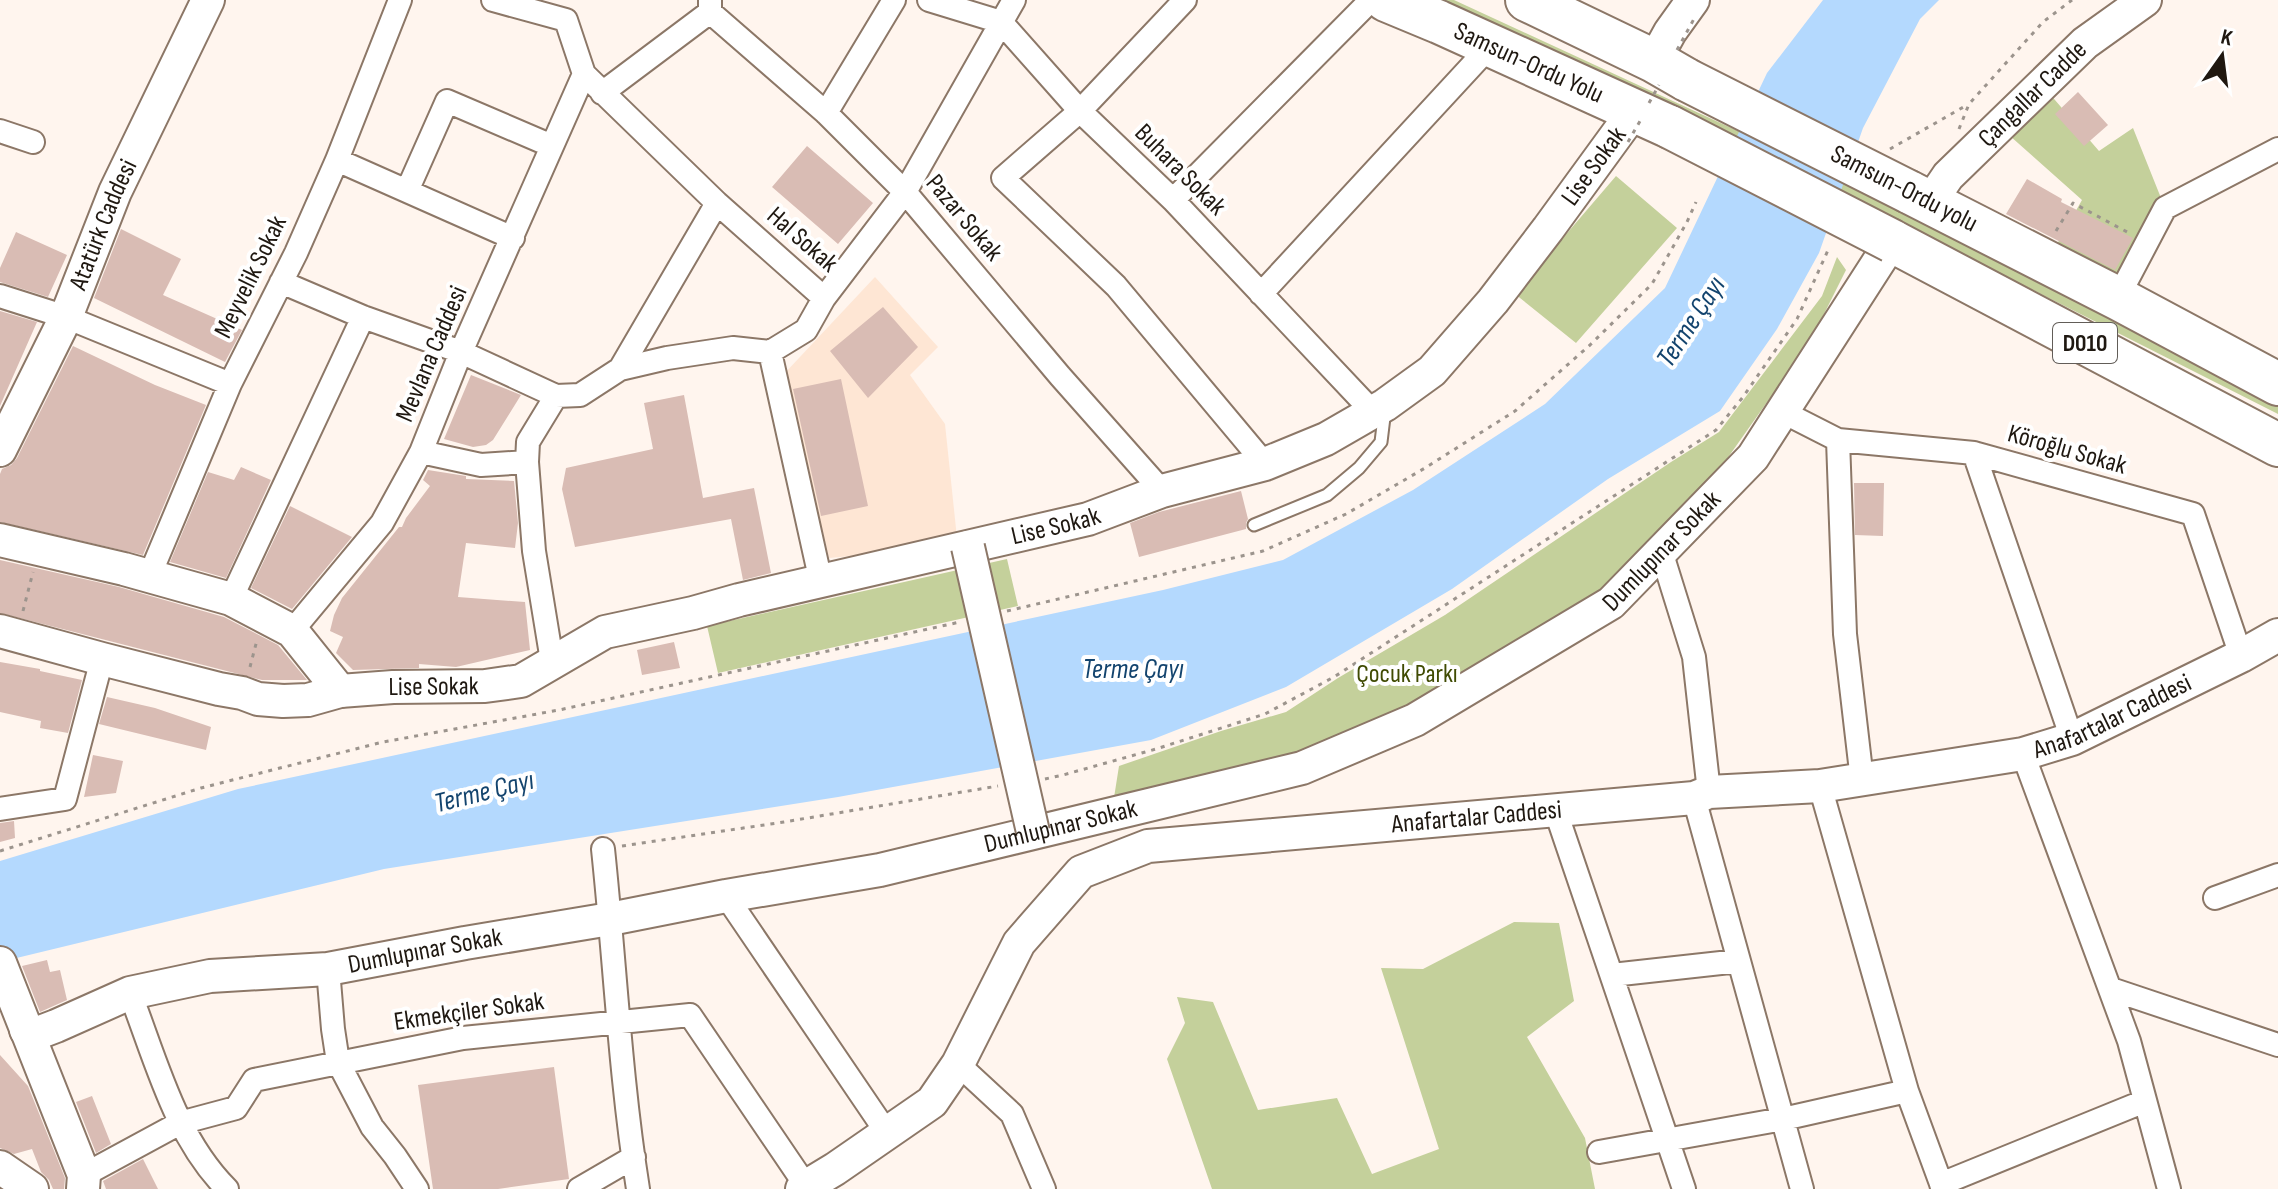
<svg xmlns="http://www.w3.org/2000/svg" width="2278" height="1189" viewBox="0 0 2278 1189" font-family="'Sofia Sans Condensed',sans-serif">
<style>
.built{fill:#fee6d4}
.green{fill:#c4d09b}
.water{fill:#b4d9fe}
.building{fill:#d9bcb4}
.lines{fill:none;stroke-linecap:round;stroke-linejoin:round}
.lane-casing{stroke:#8c7767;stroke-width:15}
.street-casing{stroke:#8c7767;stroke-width:26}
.secondary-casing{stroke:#8c7767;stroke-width:36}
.highway-casing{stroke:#8c7767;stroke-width:46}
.path{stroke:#9c948d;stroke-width:3;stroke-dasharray:4 6;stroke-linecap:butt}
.lane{stroke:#fff;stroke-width:11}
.street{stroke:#fff;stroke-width:22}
.secondary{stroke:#fff;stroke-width:32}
.highway{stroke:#fff;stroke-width:42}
.secondary-bridge-casing{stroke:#8c7767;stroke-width:36;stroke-linecap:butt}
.highway-bridge-casing{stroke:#8c7767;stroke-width:46;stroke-linecap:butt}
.path-bridge{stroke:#9c948d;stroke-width:3;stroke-dasharray:4 6;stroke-linecap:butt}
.secondary-bridge{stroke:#fff;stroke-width:32}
.highway-bridge{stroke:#fff;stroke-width:42}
.labels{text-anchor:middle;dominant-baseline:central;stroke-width:8;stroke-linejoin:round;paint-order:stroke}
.shield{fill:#fff;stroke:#625d58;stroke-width:2}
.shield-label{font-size:24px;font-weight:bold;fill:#1f1811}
.street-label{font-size:26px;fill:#1f1811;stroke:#fff}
.park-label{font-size:26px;fill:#404b03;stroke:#fff}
.water-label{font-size:28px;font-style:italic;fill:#13446e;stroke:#fff}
</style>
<rect width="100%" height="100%" fill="#fff5ee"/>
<path class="built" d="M875,277L938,347L910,375L945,424L957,538L883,553L829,558L784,374Z"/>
<path class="green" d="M1423,0H1454L1803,161L2278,398V414L1960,253Z
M2042,85L2099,151L2133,128L2165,208L2125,284L2056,246L2082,200L2001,128Z
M1616,176L1677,228L1576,343L1515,294Z
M1837,257L1846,270L1811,340L1717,473L1626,578L1371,732L1110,823L1119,766L1221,731L1286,712L1338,678L1445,615L1671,462L1719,432L1822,296Z
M1007,559L1018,606L718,673L707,626Z
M1514,922L1559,923L1574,1001L1527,1037L1585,1138L1595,1189H1212L1167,1059L1185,1023L1177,997L1213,1002L1258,1110L1337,1098L1372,1174L1439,1149L1381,968L1423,969Z"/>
<path class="water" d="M1823,0H1939L1920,19L1863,128L1819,253L1777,329L1720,411L1608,479L1452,589L1286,687L1151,740L838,797L384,869L0,962V861L238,789L1163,590L1283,560L1413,490L1545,404L1665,288L1767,73Z"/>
<path class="building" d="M2078,92L2108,125L2084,146L2055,114Z
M807,146L873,203L838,244L772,187Z
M2027,179L2062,199L2061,202L2133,238L2115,270L2006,214Z
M121,229L181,259L163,295L242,330L225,362L94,298Z
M16,232L67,255L48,297L0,282V268Z
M883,307L918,347L868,398L830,351Z
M0,311L37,322L0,406Z
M73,346L155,385L206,405L143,555L0,522V474L2,469L11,465L17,458Z
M471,375L521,395L493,440L486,445L473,447L444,439Z
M841,379L868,506L821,516L793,389Z
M684,395L703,498L754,488L771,573L743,580L731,519L575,547L562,489L566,468L653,449L644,403Z
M241,467L271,480L226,578L170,562L208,472L234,480Z
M428,470L466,476V479L514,481L518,523L515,548L466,543L458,597L525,602L530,650L456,667L419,664V668L353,670L336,653L343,637L330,631L334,615L342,598L399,527H402L406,518L430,486L423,480Z
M1854,483H1884L1883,536L1855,535Z
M1241,491L1248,519L1246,523V529L1139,557L1130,523L1159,512Z
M290,506L352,537L292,609L251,588Z
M0,560L119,587L224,617L278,645L307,680H262L0,613Z
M674,642L680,668L642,675L637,650Z
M0,662L40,669V671L82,680L68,733L40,728L41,721L0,712Z
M107,697L155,708L211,727L206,750L99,724Z
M93,755L123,761L116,793L84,797Z
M14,821L15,838L0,842V823Z
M47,960L50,972L60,970L67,1000L40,1012L22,966Z
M0,1055L28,1086L65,1178L64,1189H53L49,1180L41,1172L32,1149L14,1154L0,1148Z
M554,1067L569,1179L498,1189H433L418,1085Z
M92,1096L111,1144L96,1153L76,1102Z
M143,1159L158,1189H106L103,1181Z"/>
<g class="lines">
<g class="lane-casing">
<path id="lane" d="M1254,525L1327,495L1359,468L1381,442L1385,409"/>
</g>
<g class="street-casing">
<path id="street" d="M493,0L566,20L584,74L717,203L824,298L905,192L1014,0
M710,0V12L826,113L905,192L1060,376L1162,491
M929,0L1001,22L1080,111L1173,200L1372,411
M1185,0L1080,111L1003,178L1116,286L1265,464
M602,93L710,12
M826,113L894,0
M0,131L33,142
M337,160L513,238
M407,191L447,101L552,146
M1173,200L1371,0
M281,282L363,317L461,352L556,396L580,395L620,369L717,203
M2125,284L2165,208L2278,149
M1261,294L1491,45
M0,296L66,317L230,384
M770,352L821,582
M620,369L667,358L733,348L770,352L806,330L824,298
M1781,411L1838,440L1974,453L2193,514L2241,656
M1838,440L1845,634L1862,780
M421,452L481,465L527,462
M1974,453L2072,739
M1661,551L1694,657L1709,792
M149,577L230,384L296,253L337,160L400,0
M231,599L363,317
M292,631L382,523L421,452L461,352L584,74
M552,661L534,551L527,462L528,442L556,396
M2023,754L2129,1041L2169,1189
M1820,786L1907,1091L1943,1189
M1694,798L1802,1189
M0,809L65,799L102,659
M1555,809L1684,1189
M603,849C615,962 620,1076 638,1189
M726,896L887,1133
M2215,898L2278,875
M328,969L333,1029L338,1062L372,1127L395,1156L417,1189
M1612,975L1739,961
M2111,989L2278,1045
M130,993C156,1060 175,1137 227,1189
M958,1064L1012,1114L1044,1189
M1599,1152L1783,1119L1907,1091
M84,1175L180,1123L236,1108L254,1080L463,1038L690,1015L806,1186
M1941,1184L2145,1101
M579,1189L634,1157"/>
</g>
<g class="secondary-casing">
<g id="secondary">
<path d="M1654,61L1670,32L1693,0"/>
<path id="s1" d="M1931,201L1948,176L2085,43L2145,0"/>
<path id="s2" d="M0,450L66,317L115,192L208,0"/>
<path d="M0,540L124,569L231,599L292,631L340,691"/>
<path id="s3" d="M0,631L102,659L219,689L242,693L258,699L283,701L308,700L340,691L393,687L485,686L521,681L605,632L693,613L739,600L1088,519L1162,491L1265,464L1326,439L1385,405L1432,371L1493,301L1548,229L1634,111"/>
<path d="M0,963L84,1175L83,1189"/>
<path id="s4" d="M26,1030L35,1034L56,1026L130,993L210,976L328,969L465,943L610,919L726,896L880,870L1302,768L1415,720L1611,603L1753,457L1892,241"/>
<path d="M0,1167L32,1189"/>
<path id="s5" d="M802,1189L835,1169L932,1102L958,1064L1019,943L1081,872L1148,846L1694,798L1709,792L1820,786L2023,754L2072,739L2241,656L2278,635"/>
</g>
</g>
<g class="highway-casing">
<g id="highway">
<path id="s6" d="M1386,0L1439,22L1670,127"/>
<path d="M1527,0L1654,61L1687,80"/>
<path d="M1909,192L2119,299L2278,384"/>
<path d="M1892,241L2278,445"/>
</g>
</g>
<path class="path" d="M1959,129L1969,104L2043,22L2072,0
M1890,149L1967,105
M2056,231L2073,203L2129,233
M23,611L33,572
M1007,611L1263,551L1346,514L1425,468L1515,411L1590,345L1652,284L1687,222L1696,202
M250,667L257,640
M1045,779L1063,775L1156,749L1265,714L1334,677L1716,430L1743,397L1797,319L1829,248
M622,846L784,822L998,786
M0,851L201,788L383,742L559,710L960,622"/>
<use href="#lane" class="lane"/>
<use href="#street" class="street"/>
<use href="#secondary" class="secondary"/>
<use href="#highway" class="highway"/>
<g class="secondary-bridge-casing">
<path id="secondary-bridge" d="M968,547L1033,832"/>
</g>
<g class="highway-bridge-casing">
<path id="highway-bridge" d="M1687,80L1909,192
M1670,127L1892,241"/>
</g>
<path class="path-bridge" d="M1677,50L1695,17
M1649,103L1659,85
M1628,142L1640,121"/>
<use href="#secondary-bridge" class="secondary-bridge"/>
<use href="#highway-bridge" class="highway-bridge"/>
</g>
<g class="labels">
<rect class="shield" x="2053" y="323" width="64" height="40" rx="6"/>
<g class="shield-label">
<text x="2085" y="343">D010</text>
</g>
<g class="street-label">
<text stroke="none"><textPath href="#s6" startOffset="156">Samsun-Ordu Yolu</textPath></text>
<text stroke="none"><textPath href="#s1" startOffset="148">Çangallar Cadde</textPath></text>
<text stroke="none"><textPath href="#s3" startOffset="1764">Lise Sokak</textPath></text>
<text transform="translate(1180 170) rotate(45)">Buhara Sokak</text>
<text transform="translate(1904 189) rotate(27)">Samsun-Ordu yolu</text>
<text transform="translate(964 218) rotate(50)">Pazar Sokak</text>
<text stroke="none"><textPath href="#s2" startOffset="248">Atatürk Caddesi</textPath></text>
<text transform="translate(802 240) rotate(41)">Hal Sokak</text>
<text transform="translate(251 277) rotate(-64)">Meyvelik Sokak</text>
<text transform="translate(432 354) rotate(-67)">Mevlana Caddesi</text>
<text transform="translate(2067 450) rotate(16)">Köroğlu Sokak</text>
<text stroke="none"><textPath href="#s3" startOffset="1092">Lise Sokak</textPath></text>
<text stroke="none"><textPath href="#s4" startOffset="1732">Dumlupınar Sokak</textPath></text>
<text stroke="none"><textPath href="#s3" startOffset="444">Lise Sokak</textPath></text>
<text stroke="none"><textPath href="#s5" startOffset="1482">Anafartalar Caddesi</textPath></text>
<text stroke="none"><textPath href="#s5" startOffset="834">Anafartalar Caddesi</textPath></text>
<text stroke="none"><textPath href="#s4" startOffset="1060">Dumlupınar Sokak</textPath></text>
<text stroke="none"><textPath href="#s4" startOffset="412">Dumlupınar Sokak</textPath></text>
<text transform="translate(469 1012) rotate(-8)">Ekmekçiler Sokak</text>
</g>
<g class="park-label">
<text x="1407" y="674">Çocuk Parkı</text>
</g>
<g class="water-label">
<text transform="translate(1691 322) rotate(-57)">Terme Çayı</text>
<text x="1133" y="669">Terme Çayı</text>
<text transform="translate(484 792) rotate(-14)">Terme Çayı</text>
</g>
</g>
<g transform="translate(2222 56) rotate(14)" stroke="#ffffff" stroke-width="6" paint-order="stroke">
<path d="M0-6L14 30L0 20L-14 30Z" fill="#1f1811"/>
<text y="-12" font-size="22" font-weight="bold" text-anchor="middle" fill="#1f1811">K</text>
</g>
</svg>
